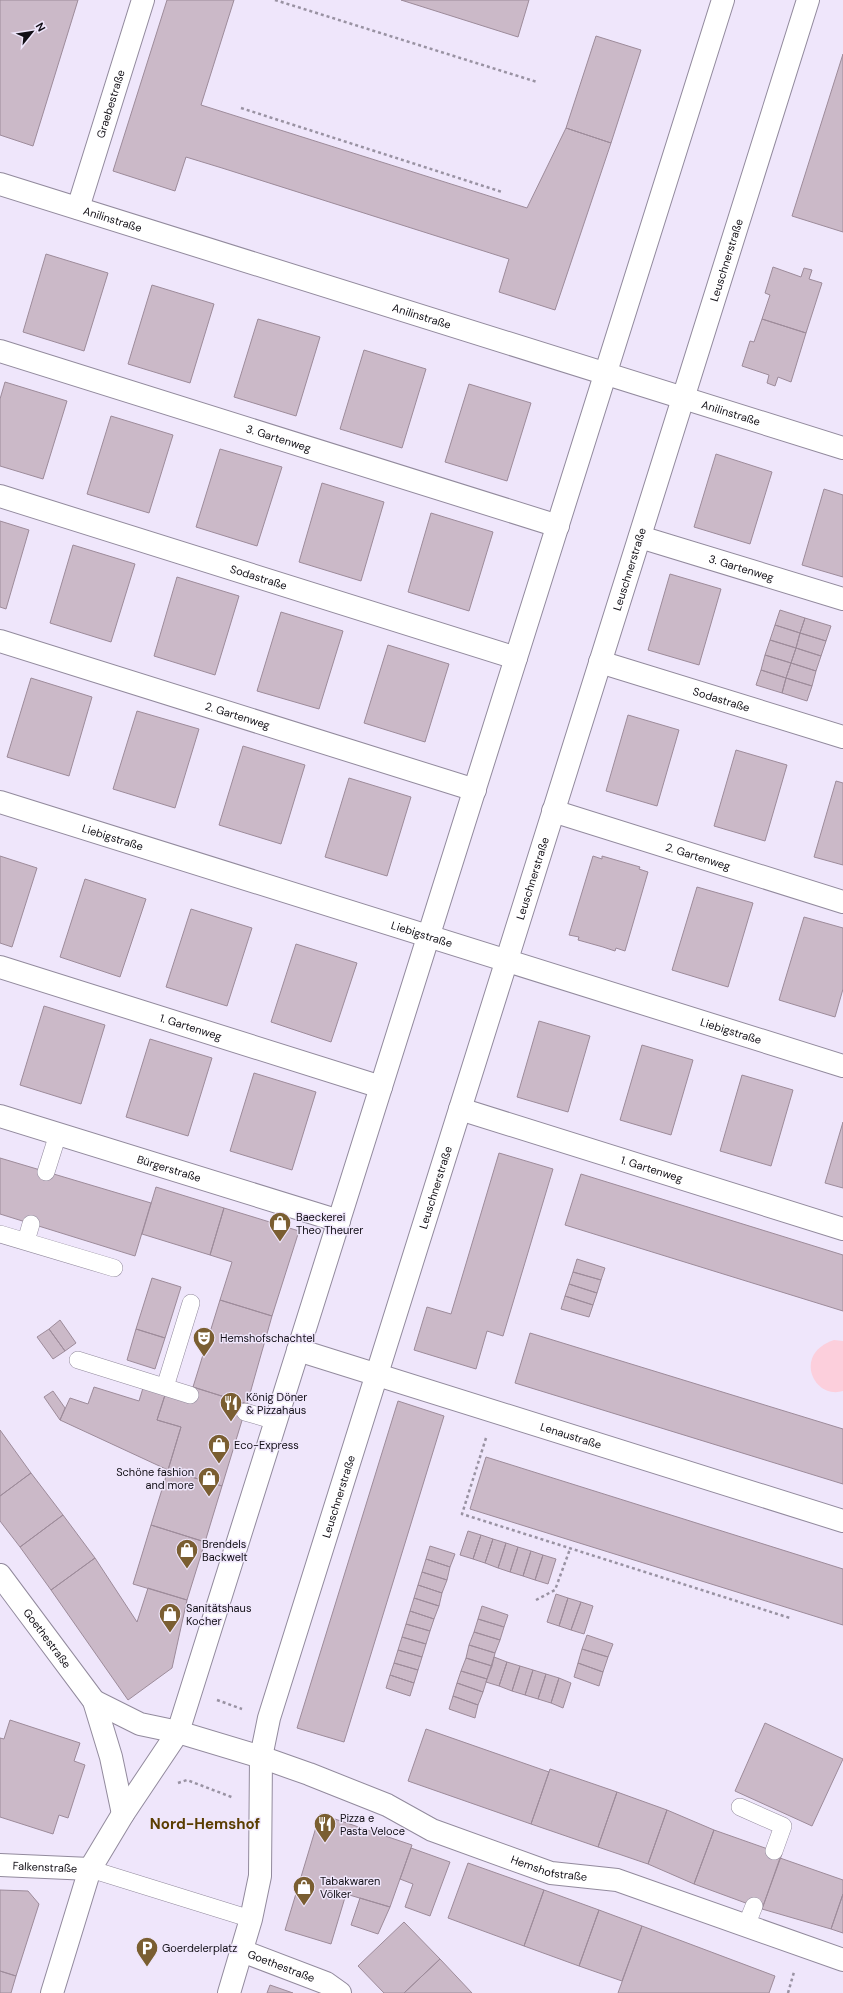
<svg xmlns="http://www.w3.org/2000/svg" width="843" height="1993" viewBox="0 0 843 1993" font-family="'DM Sans',sans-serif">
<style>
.green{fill:#fccfdc}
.building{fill:#cbb9c8;stroke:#9d8b9a}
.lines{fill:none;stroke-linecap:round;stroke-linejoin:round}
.lane-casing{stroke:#928a9d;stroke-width:18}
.street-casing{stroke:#928a9d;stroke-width:24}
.secondary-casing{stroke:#928a9d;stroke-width:24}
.path{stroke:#9992a2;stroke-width:2.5;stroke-dasharray:3 3;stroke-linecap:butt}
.lane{stroke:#fff;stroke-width:17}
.street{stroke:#fff;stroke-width:22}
.secondary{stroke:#fff;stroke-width:22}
.labels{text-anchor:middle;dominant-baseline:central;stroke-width:3;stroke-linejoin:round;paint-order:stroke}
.street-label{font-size:11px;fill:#110e15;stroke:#efe6fb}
.poi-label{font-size:11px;fill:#110e15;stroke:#efe6fb;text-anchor:start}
.district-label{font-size:15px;font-weight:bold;fill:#5a3d00;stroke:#efe6fb}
</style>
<rect width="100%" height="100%" fill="#efe6fb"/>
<path class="green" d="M834,1340L843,1341V1391C814,1400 792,1354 834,1340Z"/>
<path class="building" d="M0,0H78L33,146L0,135Z
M167,0H234L201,105L527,208L566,128L611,143L555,310L499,292L509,259L222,168L186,157L175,191L113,171Z
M401,0H529L518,37Z
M596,36L641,50L611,143L566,128Z
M843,54V232L792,216Z
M46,254L108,273L84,351L23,332Z
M773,267L801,277L804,268L812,270L809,279L822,283L806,333L762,319L770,295L765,293Z
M152,285L214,304L190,383L128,364Z
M258,319L320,337L296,416L234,397Z
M762,319L806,333L791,382L778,377L775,386L767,383L769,375L742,366L750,341L754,342Z
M364,350L426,369L402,448L340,429Z
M5,382L67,401L43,479L0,466V399Z
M469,384L531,403L507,481L445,462Z
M111,416L173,435L149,513L87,494Z
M220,449L282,467L257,546L196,527Z
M716,454L772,472L750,544L694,527Z
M322,483L384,502L361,581L299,562Z
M824,489L843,495V577L802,565Z
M431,513L493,532L469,611L408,592Z
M0,521L29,530L6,609L0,607Z
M73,545L135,564L111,642L50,623Z
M670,574L721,589L699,665L648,650Z
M177,577L239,596L215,675L154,656Z
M780,610L805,618L800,633L775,625Z
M281,612L343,631L319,709L257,691Z
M805,618L831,626L826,641L800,633Z
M775,625L800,633L796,648L770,640Z
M800,633L826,641L821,656L796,648Z
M770,640L796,648L791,663L765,655Z
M388,645L449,664L425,742L364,723Z
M796,648L821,656L816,671L791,663Z
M765,655L791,663L786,678L761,670Z
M791,663L816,671L812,686L786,678Z
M761,670L786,678L782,693L756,685Z
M31,678L92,697L69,776L7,757Z
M786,678L812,686L807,701L782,693Z
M137,711L199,729L175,808L113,789Z
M628,715L679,730L657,806L606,791Z
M243,746L305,765L281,844L219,825Z
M736,750L787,765L765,841L714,826Z
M349,778L411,797L387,876L325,857Z
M836,781L843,783V865L814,857Z
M0,856L37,868L12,947L0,943Z
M593,856L602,859V856L640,867L639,869L648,872L625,951L616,948L615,951L603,947L578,940L579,937L569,935Z
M85,879L146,899L120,977L60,957Z
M697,887L753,903L728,987L672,970Z
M191,909L252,928L227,1006L166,987Z
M804,917L843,928V989L835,1017L779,1000Z
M296,944L357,963L331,1042L271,1022Z
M44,1006L105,1025L81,1104L20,1085Z
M539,1021L590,1036L568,1112L517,1097Z
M150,1039L212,1058L188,1136L126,1117Z
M642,1045L693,1060L671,1135L620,1120Z
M254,1073L316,1092L292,1170L230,1151Z
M742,1075L793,1090L771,1166L720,1151Z
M843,1122V1188L825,1183Z
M499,1153L553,1169L503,1336L487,1331L476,1369L414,1350L427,1307L451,1314Z
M0,1158L151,1203L135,1256L0,1214Z
M581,1174L843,1255V1311L565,1225Z
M156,1187L224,1208L210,1255L142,1234Z
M224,1208L299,1231L272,1316L220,1300L232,1262L210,1255Z
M577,1259L605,1268L601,1280L573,1272Z
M573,1272L601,1280L597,1293L569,1284Z
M152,1278L181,1287L165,1338L136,1329Z
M569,1284L597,1293L593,1305L565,1296Z
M565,1296L593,1305L589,1317L561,1309Z
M220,1300L272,1316L247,1404L193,1387Z
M60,1320L76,1343L65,1351L49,1329Z
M49,1329L65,1351L53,1359L37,1337Z
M136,1329L165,1338L155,1369L127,1360Z
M530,1333L843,1429V1484L515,1383Z
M94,1387L139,1401L143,1388L165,1395L157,1420L181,1427L168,1470L60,1420L70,1398L88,1404Z
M193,1387L247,1404L222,1486L168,1470L181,1427L157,1420L165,1395Z
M53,1391L65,1408L60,1420L44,1397Z
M398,1401L444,1416L344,1742L297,1728Z
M0,1430L31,1473L0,1496Z
M486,1457L843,1569V1625L470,1509Z
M168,1470L222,1486L205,1542L151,1525Z
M31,1473L63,1515L20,1547L0,1521V1496Z
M63,1515L95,1558L51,1590L20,1547Z
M151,1525L205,1542L187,1600L133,1584Z
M468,1531L481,1535L473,1559L460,1555Z
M481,1535L493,1539L485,1563L473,1559Z
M493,1539L506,1543L498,1568L485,1563Z
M506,1543L518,1547L510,1572L498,1568Z
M430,1546L455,1554L450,1567L426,1559Z
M518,1547L531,1551L523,1576L510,1572Z
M531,1551L543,1555L535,1580L523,1576Z
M543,1555L556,1559L548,1584L535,1580Z
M95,1558L137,1622L148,1588L187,1600L172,1668L128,1700L51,1590Z
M426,1559L450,1567L447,1580L422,1572Z
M422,1572L447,1580L442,1593L418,1585Z
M418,1585L442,1593L439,1606L414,1598Z
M556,1594L568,1598L559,1626L547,1622Z
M414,1598L439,1606L434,1619L410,1611Z
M568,1598L581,1602L571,1630L559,1626Z
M581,1602L593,1606L584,1634L571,1630Z
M482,1606L508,1615L504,1627L478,1619Z
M410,1611L434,1619L430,1631L406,1624Z
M478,1619L504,1627L500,1640L474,1632Z
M406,1624L430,1631L426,1644L402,1637Z
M474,1632L500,1640L495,1653L469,1645Z
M587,1635L613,1644L608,1657L582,1649Z
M402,1637L426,1644L422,1657L398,1650Z
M469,1645L495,1653L492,1666L466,1658Z
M582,1649L608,1657L603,1672L578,1663Z
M398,1650L422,1657L418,1670L394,1663Z
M494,1657L507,1662L499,1686L486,1682Z
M466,1658L492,1666L487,1679L461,1671Z
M507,1662L520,1666L512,1691L499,1686Z
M394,1663L418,1670L414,1683L390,1675Z
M578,1663L603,1672L599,1686L574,1677Z
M520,1666L533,1670L525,1695L512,1691Z
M533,1670L546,1674L538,1699L525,1695Z
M461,1671L487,1679L483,1692L457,1683Z
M546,1674L559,1678L551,1703L538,1699Z
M390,1675L414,1683L410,1696L386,1688Z
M559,1678L571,1683L563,1708L551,1703Z
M457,1683L483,1692L478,1705L453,1696Z
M453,1696L478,1705L475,1718L449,1709Z
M10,1720L80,1743L74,1761L85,1765L68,1818L59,1815L53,1834L0,1817V1738L4,1739Z
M765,1723L843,1759L812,1826L735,1791Z
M426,1729L549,1772L531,1824L408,1781Z
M550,1769L617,1792L598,1847L531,1824Z
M617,1792L667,1810L648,1864L598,1847Z
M667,1810L714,1830L694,1884L648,1864Z
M320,1814L412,1845L390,1907L346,1894L331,1944L285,1930Z
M714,1830L782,1854L762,1909L694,1884Z
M411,1848L450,1862L430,1916L405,1907L413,1884L400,1879Z
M780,1858L843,1880V1894L831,1929L762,1909Z
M468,1863L544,1890L524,1946L448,1918Z
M0,1890L28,1891L39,1904L16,1976L0,1971Z
M544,1890L599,1910L579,1966L524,1946Z
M843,1894V1933L831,1929Z
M360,1898L390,1907L378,1934L351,1925Z
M599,1910L642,1926L622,1981L579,1966Z
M404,1922L440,1959L404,1993H384L358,1966Z
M642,1926L775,1976L769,1993H618Z
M440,1959L472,1993H404Z
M0,1971L16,1976L11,1993H0Z
M270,1985L293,1993H267Z"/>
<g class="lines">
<g class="lane-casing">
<path id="lane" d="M46,1172L58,1134
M0,1234L114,1268
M26,1241L31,1224
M78,1360L190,1395
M165,1387L191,1303
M245,1412L276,1421
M740,1807L783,1826L774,1851
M90,1869L251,1919
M746,1926L754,1906"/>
</g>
<g class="street-casing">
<g id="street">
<path id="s1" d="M0,184L843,448"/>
<path id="s2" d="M78,208L143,0"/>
<path id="s3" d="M0,351L558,526"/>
<path id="s4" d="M0,496L516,658"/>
<path id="s5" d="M640,537L843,599"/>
<path id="s6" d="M0,641L475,790"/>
<path id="s7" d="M600,662L843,737"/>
<path id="s8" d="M0,802L843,1066"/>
<path id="s9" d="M553,811L843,902"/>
<path id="s10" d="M0,967L381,1087"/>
<path id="s11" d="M460,1109L843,1229"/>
<path id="s12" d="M0,1116L339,1221"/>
<path id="s13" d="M298,1350L843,1521"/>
<path id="s14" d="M0,1575L94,1701L111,1757L123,1814"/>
<path id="s15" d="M94,1701L140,1724L178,1732L261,1757L309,1774L387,1805L432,1830L551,1873L617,1880L843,1960"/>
<path id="s16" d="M0,1865L90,1869"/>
<path id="s17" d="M242,1951L326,1983L340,1993"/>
</g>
</g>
<g class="secondary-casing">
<g id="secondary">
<path d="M52,1993L90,1869L123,1814L178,1732L723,0"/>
<path id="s18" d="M229,1993L251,1919L260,1876L261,1757L269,1718L808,0"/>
</g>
</g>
<path class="path" d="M275,0L537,82
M241,108L502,192
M486,1438L462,1514L790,1618
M536,1600L555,1590L570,1549
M217,1700L242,1709
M178,1783L187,1780L234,1798
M788,1993L794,1972"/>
<use href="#lane" class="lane"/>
<use href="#street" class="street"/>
<use href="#secondary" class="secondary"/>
</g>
<defs>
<g id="shop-pin" transform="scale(1.15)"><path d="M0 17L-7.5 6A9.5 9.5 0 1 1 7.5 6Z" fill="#7a5e31" stroke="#efe6fb"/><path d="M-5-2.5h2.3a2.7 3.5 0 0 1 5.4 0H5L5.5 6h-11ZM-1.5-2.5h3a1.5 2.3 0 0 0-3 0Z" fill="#fff"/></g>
<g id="theatre-pin" transform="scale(1.15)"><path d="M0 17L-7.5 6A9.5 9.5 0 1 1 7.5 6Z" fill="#7a5e31" stroke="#efe6fb"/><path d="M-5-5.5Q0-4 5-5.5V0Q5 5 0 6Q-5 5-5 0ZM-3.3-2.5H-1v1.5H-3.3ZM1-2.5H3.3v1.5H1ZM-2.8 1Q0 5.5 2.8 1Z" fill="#fff"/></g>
<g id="restaurant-pin" transform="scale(1.15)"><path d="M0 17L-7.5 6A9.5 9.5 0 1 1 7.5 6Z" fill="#7a5e31" stroke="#efe6fb"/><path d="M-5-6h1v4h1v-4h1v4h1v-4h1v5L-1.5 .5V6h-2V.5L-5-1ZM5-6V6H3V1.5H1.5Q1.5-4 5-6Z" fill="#fff"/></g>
<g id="parking-pin" transform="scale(1.15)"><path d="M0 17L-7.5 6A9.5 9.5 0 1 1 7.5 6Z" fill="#7a5e31" stroke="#efe6fb"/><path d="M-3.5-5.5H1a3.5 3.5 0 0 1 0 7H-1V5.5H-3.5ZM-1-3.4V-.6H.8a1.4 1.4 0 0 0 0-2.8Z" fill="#fff"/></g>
</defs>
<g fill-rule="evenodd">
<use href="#shop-pin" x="280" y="1223"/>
<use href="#theatre-pin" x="204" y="1338"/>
<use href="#restaurant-pin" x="231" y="1403"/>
<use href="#shop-pin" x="219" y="1445"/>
<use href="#shop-pin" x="209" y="1478"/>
<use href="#shop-pin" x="187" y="1550"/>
<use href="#shop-pin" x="170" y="1614"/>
<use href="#restaurant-pin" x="325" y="1824"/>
<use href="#shop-pin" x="304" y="1887"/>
<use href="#parking-pin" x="147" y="1948"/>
</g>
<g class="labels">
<g class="street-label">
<text stroke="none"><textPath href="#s2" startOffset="109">Graebestraße</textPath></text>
<text stroke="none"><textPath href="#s1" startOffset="118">Anilinstraße</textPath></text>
<text stroke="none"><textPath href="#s18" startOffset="1808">Leuschnerstraße</textPath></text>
<text stroke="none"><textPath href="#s1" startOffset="442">Anilinstraße</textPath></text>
<text stroke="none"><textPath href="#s1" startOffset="766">Anilinstraße</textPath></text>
<text stroke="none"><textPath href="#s3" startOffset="292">3. Gartenweg</textPath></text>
<text stroke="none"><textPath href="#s5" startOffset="106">3. Gartenweg</textPath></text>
<text stroke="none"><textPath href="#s18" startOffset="1484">Leuschnerstraße</textPath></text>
<text stroke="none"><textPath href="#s4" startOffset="271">Sodastraße</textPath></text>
<text stroke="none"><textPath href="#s7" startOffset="127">Sodastraße</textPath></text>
<text stroke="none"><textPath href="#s6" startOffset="249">2. Gartenweg</textPath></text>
<text stroke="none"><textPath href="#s8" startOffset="118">Liebigstraße</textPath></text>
<text stroke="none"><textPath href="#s9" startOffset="152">2. Gartenweg</textPath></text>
<text stroke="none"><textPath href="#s18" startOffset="1160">Leuschnerstraße</textPath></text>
<text stroke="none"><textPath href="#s8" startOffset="442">Liebigstraße</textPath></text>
<text stroke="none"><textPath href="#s10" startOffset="200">1. Gartenweg</textPath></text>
<text stroke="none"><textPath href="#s8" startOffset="766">Liebigstraße</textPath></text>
<text stroke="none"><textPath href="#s12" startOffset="177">Bürgerstraße</textPath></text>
<text stroke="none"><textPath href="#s11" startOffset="201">1. Gartenweg</textPath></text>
<text stroke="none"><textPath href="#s18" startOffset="836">Leuschnerstraße</textPath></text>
<text stroke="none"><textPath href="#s13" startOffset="286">Lenaustraße</textPath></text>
<text stroke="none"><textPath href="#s18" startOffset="512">Leuschnerstraße</textPath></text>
<text stroke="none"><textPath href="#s14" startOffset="79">Goethestraße</textPath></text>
<text stroke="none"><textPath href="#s16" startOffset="45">Falkenstraße</textPath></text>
<text stroke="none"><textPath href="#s15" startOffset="487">Hemshofstraße</textPath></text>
<text stroke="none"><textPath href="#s17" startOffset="42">Goethestraße</textPath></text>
</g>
<g class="poi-label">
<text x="296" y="1217">Baeckerei<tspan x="296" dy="13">Theo Theurer</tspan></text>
<text x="220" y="1338">Hemshofschachtel</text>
<text x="246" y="1397">König Döner<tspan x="246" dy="13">&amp; Pizzahaus</tspan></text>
<text x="234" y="1445">Eco-Express</text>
<text x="194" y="1472" text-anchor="end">Schöne fashion<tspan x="194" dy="13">and more</tspan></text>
<text x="202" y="1544">Brendels<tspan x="202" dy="13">Backwelt</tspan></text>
<text x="186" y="1608">Sanitätshaus<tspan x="186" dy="13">Kocher</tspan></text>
<text x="340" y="1818">Pizza e<tspan x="340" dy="13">Pasta Veloce</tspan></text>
<text x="320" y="1881">Tabakwaren<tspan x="320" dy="13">Völker</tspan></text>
<text x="162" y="1948">Goerdelerplatz</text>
</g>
<g class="district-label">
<text x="205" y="1824">Nord-Hemshof</text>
</g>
</g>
<g transform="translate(32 32) rotate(60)" stroke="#efe6fb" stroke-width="3" paint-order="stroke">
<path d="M0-3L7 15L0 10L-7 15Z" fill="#110e15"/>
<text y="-6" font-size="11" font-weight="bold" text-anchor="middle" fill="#110e15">N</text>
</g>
</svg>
